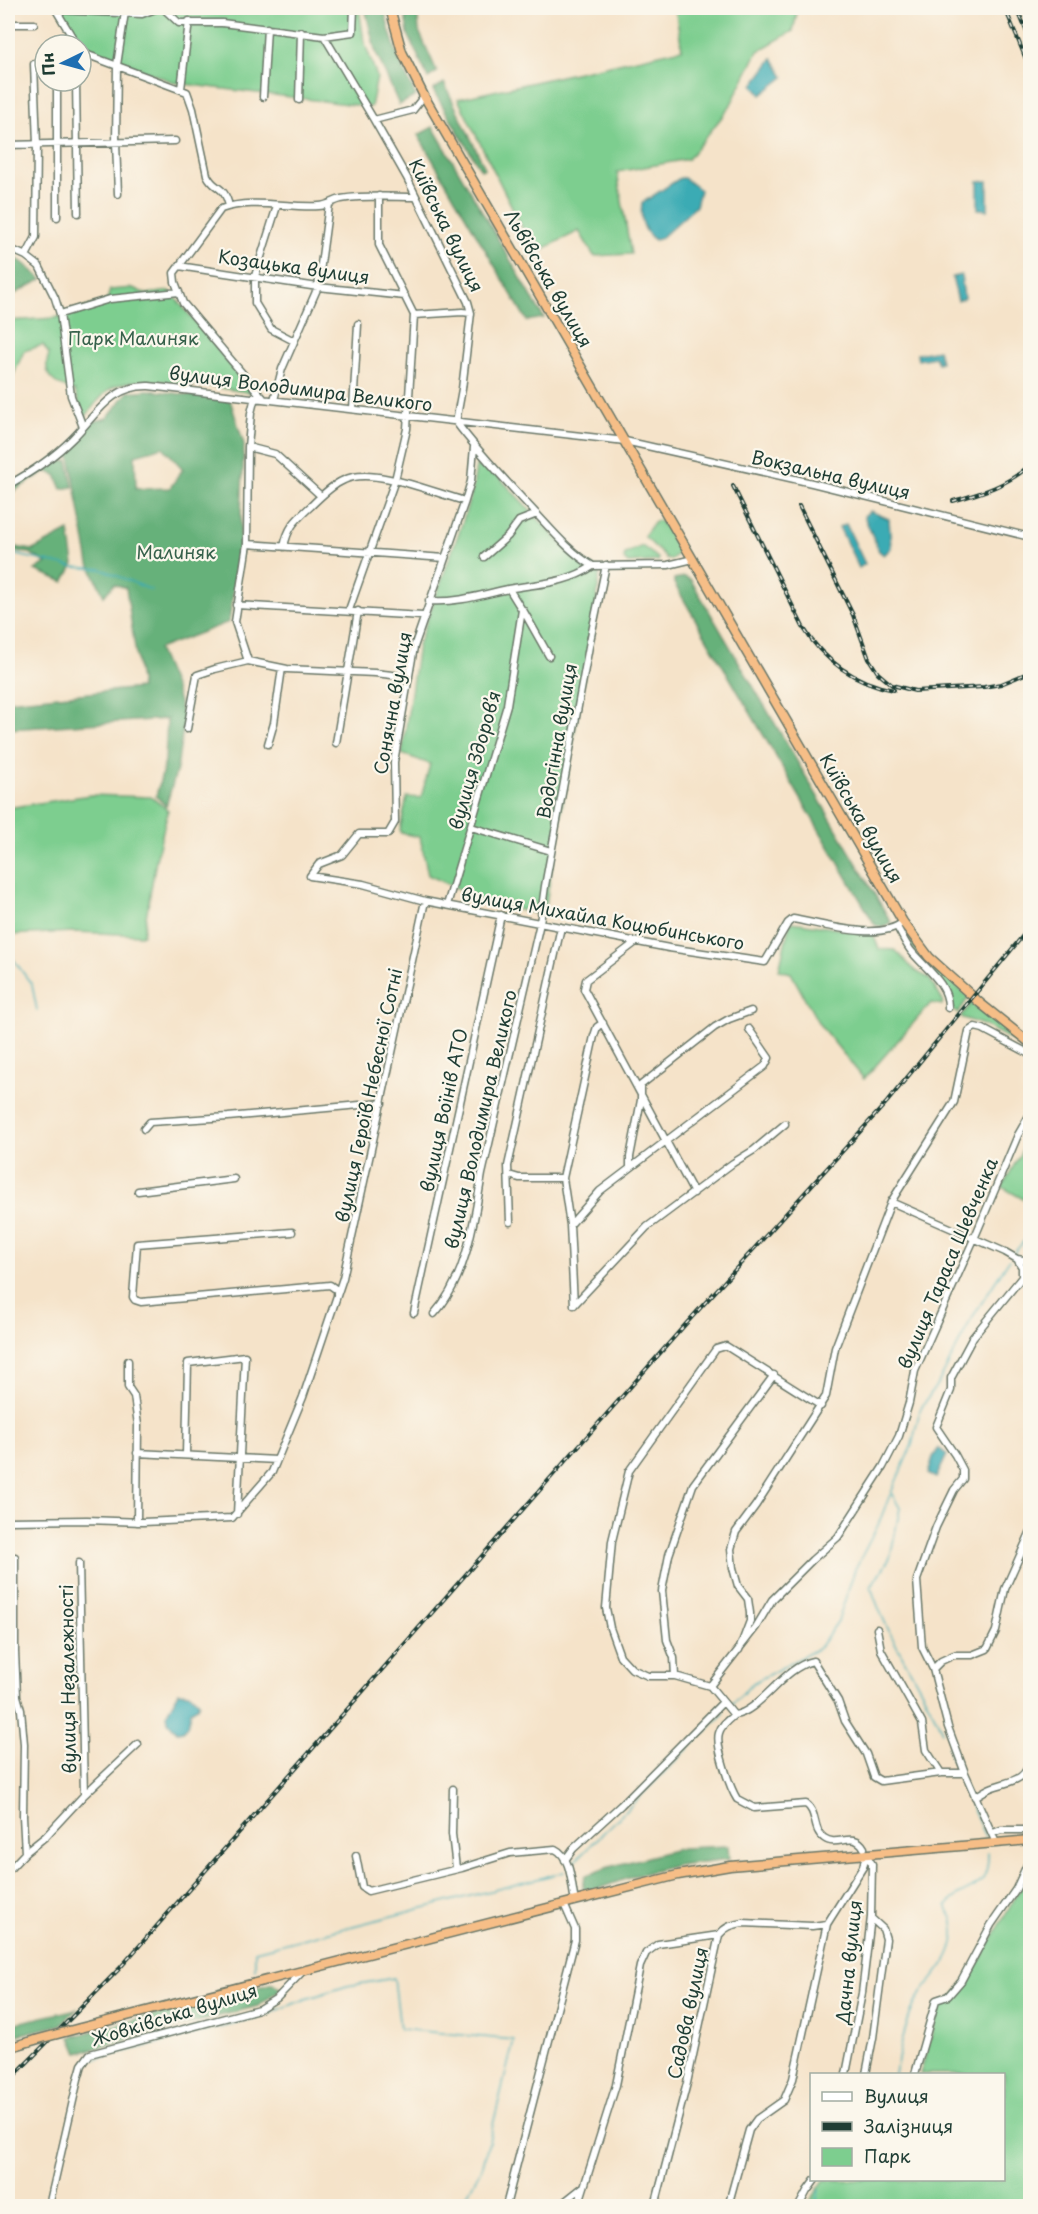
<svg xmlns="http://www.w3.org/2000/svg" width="1038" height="2214" viewBox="0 0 1038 2214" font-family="'Playpen Sans',sans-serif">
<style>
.green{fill:#7dce8f;stroke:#4e8662;stroke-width:1.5}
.forest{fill:#66b17a;stroke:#427757;stroke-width:1.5;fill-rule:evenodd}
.water{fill:#3aabb4;stroke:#2c7474;stroke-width:1.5}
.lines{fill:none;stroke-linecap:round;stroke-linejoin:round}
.stream{stroke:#3aabb4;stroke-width:1.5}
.minor-casing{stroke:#6a7768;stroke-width:9}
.highway-casing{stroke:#6a7768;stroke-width:11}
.minor{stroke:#fff;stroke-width:6}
.highway{stroke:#f6be87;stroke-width:8}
.rail-casing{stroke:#1f3d34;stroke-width:4}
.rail{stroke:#fbf7ec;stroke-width:1.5;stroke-dasharray:4.5;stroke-linecap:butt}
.highway-bridge-casing{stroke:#6a7768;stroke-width:11;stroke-linecap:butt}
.highway-bridge{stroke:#f6be87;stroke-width:8}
.labels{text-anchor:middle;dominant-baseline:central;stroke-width:4.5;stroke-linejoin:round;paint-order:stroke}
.street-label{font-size:18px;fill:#1f3d34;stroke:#fbf7ec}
.park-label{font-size:18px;fill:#36614b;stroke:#fbf7ec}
</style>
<rect width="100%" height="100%" fill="#fbf7ec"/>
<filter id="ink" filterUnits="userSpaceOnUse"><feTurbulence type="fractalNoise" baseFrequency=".0167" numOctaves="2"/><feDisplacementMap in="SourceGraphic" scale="12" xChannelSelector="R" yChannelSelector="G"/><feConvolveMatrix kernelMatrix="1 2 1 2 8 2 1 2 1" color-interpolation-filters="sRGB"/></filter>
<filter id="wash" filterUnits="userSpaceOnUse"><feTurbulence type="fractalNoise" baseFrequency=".008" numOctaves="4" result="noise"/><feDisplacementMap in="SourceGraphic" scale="24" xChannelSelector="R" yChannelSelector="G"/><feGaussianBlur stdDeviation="1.35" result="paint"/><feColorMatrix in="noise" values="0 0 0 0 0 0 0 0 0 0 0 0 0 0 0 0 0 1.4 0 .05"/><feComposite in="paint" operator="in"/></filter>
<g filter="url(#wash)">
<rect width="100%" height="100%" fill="#f5e3c9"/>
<path class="green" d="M58,8H359L364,41L377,77L371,107L176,83L81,47Z
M675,8H798L793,31L758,51L729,108L688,159L617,172L631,254L594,256L579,231L535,253L458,99L682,49Z
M133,288L146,294L170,291L253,393C220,389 134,370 109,390C99,397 92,409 84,418L75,391C55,385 41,377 49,354L43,345L24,351L13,376L8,382V321L55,318L107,300L110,290Z
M476,465L495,473L576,559L600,569L596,607L544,915L482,902L472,895L428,875L420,837L401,833L400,830L407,797L421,798L430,764L402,754L418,645L462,524L473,488Z
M658,520C667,525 677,543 678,553L672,559H667L644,536L655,521Z
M642,546L658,558V561L628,563L624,559L625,554Z
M90,795L151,797L168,810L156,860L143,935L74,932L8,935V808Z
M792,922L873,934L879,949L895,950L915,971L929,978L943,1001L942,1005L931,1003L864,1079L819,1024L791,973L779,970L789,926Z
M901,929L921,953L969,997L958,1013L950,1009L951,999L947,991L910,946Z
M972,1003L1030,1048V1050L986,1026L960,1017Z
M1030,1136V1203L1002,1187Z
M1030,1871V2206H807L824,2180H1004V2074H920L940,2006L953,1997L979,1962Z"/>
<path class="forest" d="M365,8H384C391,41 400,66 416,96L399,105L375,50Z
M404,8H417L419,31L437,72L428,78L408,34Z
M444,83L485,168L481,170L433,90Z
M433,127L544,318L527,321L418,135Z
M8,254L22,262L42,279L13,295L8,282Z
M148,390L230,400L244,444L240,541L229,622L158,649L175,689L184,720L177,769L166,806L156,796L165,762L167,719L8,729V701L141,688L126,588L114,584L104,596L89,564L69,451L89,423L107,418L128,392ZM163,447L183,469L170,488L136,489L135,455Z
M68,461L73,487L62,489L56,475L46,471L8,495V489L51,462Z
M69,531L74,564L64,582L35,570L46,563L30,553L8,551V546L33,550Z
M685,577L691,580L891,922L882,928L875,925L674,583V579Z
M728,1846L729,1859L678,1865L637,1875L597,1889L586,1891L583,1888L585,1876L609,1867L682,1848Z
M273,1983L281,1989L258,2006L78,2053L71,2037Z
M77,2009L61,2025L8,2037V2025Z"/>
<path class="water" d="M773,58L784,77L761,95L753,85Z
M680,178H684L700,190L696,206L661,238L655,240C642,231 640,218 642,203Z
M978,181H988V210L978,209Z
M961,275L964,298L958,301L952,277Z
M938,350L941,362L938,363L935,357L918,360L917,354Z
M870,511L889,519L891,548L884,555L879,551L864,516Z
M846,524L865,564L859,568L839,527Z
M939,1448L947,1455L936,1478L928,1474L933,1457Z
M179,1692L190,1693L199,1702L197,1707L191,1711L188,1726L183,1731L177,1732L168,1721L167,1713Z"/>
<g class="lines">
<path class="stream" d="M8,553L73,567L101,569L151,590
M8,952L32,985L37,1010
M1014,1253L1030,1234
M730,1706L753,1683L819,1648L838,1621L855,1569L878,1525L890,1495
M942,1731C920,1682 887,1638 871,1587L890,1558L900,1508L891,1493L912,1445L920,1410L941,1378L972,1318L1009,1260
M948,1747L956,1770
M960,1779L985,1837
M571,1865L724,1713
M255,1969V1951L564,1872
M96,2059L255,2019L306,1999L347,1986L394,1978L400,2029L514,2040L483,2165L461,2206
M895,2074C899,2053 907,2013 920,1995C933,1976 951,1962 954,1937C954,1932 954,1923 952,1918C950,1913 947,1912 947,1906C965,1882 989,1896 988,1853
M815,2206L819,2190"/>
</g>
</g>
<g filter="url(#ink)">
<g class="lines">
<g class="minor-casing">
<path id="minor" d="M163,8L179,23H222L324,36L353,32L354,8
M56,10L142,14L158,8
M56,10L77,45
M8,24H34
M324,36L374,120
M81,50L88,55L187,92L193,109L207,175C215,191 224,184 229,206
M57,81V217
M76,81L78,213
M181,89L189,21
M424,96L413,110L374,120L407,178L468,302L471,313L462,389L456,422C479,453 506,481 532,509C551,529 569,552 593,566L668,565L693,559
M263,97L267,28
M299,100L301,32
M8,145L175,141
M118,194L116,142L117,65L125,12
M277,206L255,276V303L271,329L294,341
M8,248L26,256L39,266L55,298L60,314L71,396L83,427
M26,256L36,237L37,144L34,64
M179,266L318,287L405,296
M60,314L110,299L179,292
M414,315L462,312L471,313
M263,398L183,303L175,282L174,273L221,209C252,198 287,208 319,206C327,206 333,201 341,199C366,195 391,197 416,197
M274,400L282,369L318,287L329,204
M353,409L358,324
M248,447L275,454L321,496
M474,447L471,481L465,501L414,647L394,762L395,822L388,834H359L342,855L319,864L310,876L363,884L425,901L669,948L765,962L788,923L793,919C822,924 880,942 903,922
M8,485C30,473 54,457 72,439C97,415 110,385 149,386L625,441L812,483L1030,537
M247,544L445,558
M284,547C288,526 296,520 311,506C320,497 332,485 344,480C373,466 434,493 465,501
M484,557L508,536L519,521L537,514
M429,601C457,603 481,595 508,589C539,583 566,584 593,566
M236,605L423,616
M349,610L395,480L407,429L414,315L379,245V196
M523,610L549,656
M248,661L235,622L247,544L248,447L251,413L255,397
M187,729L197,675L215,669L248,661L287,669L375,673L409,677
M336,743L358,611
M268,744L274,723L282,668
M471,827L551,851
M447,905L507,705L522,610L509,589
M897,927C902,935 906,945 912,952C926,969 949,984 948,1008
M636,942L586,980L584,989L694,1193
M144,1129L150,1122L228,1117L382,1103
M630,1167V1157L641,1100V1085L715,1027L729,1019L751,1011
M509,1175L519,1178H563
M138,1191L234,1179
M891,1202L1005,1252L1017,1259L1022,1267V1277L973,1337L951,1378V1390L936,1427L955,1455L963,1470V1479L954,1490L936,1527L917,1580L922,1647L933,1669L948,1727L965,1773L996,1843
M510,1222L508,1166L561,927
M570,1225L600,1191L765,1066L769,1058L749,1029
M292,1232L137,1244L133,1297L135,1300L141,1302L330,1285L337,1290V1294
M1017,1259L1030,1261
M574,1305L570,1225L563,1178L594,1036L597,1027L603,1023
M574,1305L647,1227L733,1163L754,1150L785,1124
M414,1313L501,915
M434,1314C467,1278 474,1221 482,1174L540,923L545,886L590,641L606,565
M128,1361V1387L134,1396L138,1425L137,1522
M137,1453L277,1460
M186,1455L188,1363L245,1356L237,1514
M8,1521L87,1520L143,1522L232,1518L272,1472L303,1397L343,1278L425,901
M15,1557V1652L17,1696L21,1710L24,1744L23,1816L25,1853
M79,1563L84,1795
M877,1629L881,1650L922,1723L926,1750L941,1773
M739,1650L750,1621V1613L748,1599L738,1586L733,1568L731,1549L736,1532L756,1505L826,1396L835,1348L891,1202L954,1102L969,1031L975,1027L983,1029L1030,1054
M933,1669L941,1661L954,1655H972L987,1649L996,1631L1005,1589L1030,1533
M675,1676L674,1658L667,1640L662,1591L669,1555L693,1485L774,1375
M710,1686L756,1627L772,1600L812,1560L838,1537L883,1467L899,1436L909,1403L915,1371L974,1239L1018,1135L1030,1114
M710,1686L675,1676H648L632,1669L620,1656L610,1628L606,1608L612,1541L629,1471L716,1349L726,1346L821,1406
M710,1686L734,1715
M734,1715C760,1712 783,1667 813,1661L838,1701L845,1721L866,1754L874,1777L881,1781L941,1773H965
M734,1715C728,1720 721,1725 719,1733C715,1745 730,1788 737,1799L754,1808L806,1804C818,1812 812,1830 824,1838C837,1848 854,1830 864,1848
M453,1789L452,1834L456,1868
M975,1797C981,1793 987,1789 993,1787C1010,1781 1027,1781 1030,1759
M993,1833L1001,1830H1030
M356,1856L362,1887L368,1891L462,1868L510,1853L555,1849C572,1857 571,1886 575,1901
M565,1860L573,1849L621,1805L723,1702
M8,1871L25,1853L46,1836L84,1795L138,1744
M846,2074L862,1993L871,1917L872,1864L866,1854
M866,2074L873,2038L886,1939L883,1929L871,1918
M915,2074L936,2000L948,1996L961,1981L991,1925L1016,1889L1030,1858
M49,2206L78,2079L82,2065L90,2054L259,2009L277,1998L303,1971
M506,2206L575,1940V1929L564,1904
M559,2206L583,2187
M578,2206L616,2085L640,1966L646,1953L658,1944L719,1935
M655,2206L687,2083L719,1935C726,1926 732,1925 743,1923L812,1926L827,1924
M728,2206L749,2130L757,2119L784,2100L793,2079L827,1924L863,1867L866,1854
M799,2206L807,2191L815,2180"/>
</g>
<g class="highway-casing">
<path id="highway" d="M390,8L402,52L424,96L903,922L929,957L980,1003L1030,1043
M80,2028L575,1901L678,1875L730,1866L1030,1840
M8,2048L35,2040"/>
</g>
<use href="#minor" class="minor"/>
<use href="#highway" class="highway"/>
<g class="rail-casing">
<path id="rail" d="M1005,8L1030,69
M1017,8L1030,40
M733,486L803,627C823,661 856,683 894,690
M953,501C982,493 1008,485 1030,465
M799,506L853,615L869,659L878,673L892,685L915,691L984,687L1001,684L1030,672
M8,2082L119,1969L684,1326L887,1102L1030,927"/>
</g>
<use href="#rail" class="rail"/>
<g class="highway-bridge-casing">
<path id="highway-bridge" d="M35,2040L80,2028"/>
</g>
<use href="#highway-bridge" class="highway-bridge"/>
</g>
</g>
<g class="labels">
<g class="street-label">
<text transform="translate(447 225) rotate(64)">Київська вулиця</text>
<text transform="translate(294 266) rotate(8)">Козацька вулиця</text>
<text transform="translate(549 278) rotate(60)">Львівська вулиця</text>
<text transform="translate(301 388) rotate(7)">вулиця Володимира Великого</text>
<text transform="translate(831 474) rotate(13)">Вокзальна вулиця</text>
<text transform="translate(392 703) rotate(-80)">Сонячна вулиця</text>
<text transform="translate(556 741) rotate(-80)">Водогінна вулиця</text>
<text transform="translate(474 760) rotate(-74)">вулиця Здоровʼя</text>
<text transform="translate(862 818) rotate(60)">Київська вулиця</text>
<text transform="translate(603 918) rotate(10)">вулиця Михайла Коцюбинського</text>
<text transform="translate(368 1095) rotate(-78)">вулиця Героїв Небесної Сотні</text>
<text transform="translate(443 1110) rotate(-78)">вулиця Воїнів АТО</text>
<text transform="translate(480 1119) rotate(-77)">вулиця Володимира Великого</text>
<text transform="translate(947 1263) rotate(-67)">вулиця Тараса Шевченка</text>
<text transform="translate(67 1679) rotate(-91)">вулиця Незалежності</text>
<text transform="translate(848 1962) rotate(-84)">Дачна вулиця</text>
<text transform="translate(687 2013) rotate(-78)">Садова вулиця</text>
<text transform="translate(174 2014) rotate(-17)">Жовківська вулиця</text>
</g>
<g class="park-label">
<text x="133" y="337">Парк Малиняк</text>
<text x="176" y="551">Малиняк</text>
</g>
</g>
<rect width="1038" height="2214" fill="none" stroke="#fbf7ec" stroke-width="30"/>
<rect x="810" y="2073" width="195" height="108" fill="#fbf7ec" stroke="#a3ada2" stroke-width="1.5"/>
<rect x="822" y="2092" width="30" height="9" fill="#ffffff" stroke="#a3ada2" stroke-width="1.5"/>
<text x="864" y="2103" font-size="18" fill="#1f3d34">Вулиця</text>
<rect x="822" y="2122" width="30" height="9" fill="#1f3d34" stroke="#a3ada2" stroke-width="1.5"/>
<text x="864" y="2133" font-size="18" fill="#1f3d34">Залізниця</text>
<rect x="822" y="2148" width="30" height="18" fill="#7dce8f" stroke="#a3ada2" stroke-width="1.5"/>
<text x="864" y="2163" font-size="18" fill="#1f3d34">Парк</text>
<g transform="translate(63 63) rotate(265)"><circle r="28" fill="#fbf7ec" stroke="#a3ada2" stroke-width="1.5"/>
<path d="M0-4.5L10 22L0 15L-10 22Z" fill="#1f6fb2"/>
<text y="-9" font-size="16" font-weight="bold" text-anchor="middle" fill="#1f3d34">Пн</text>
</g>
</svg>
